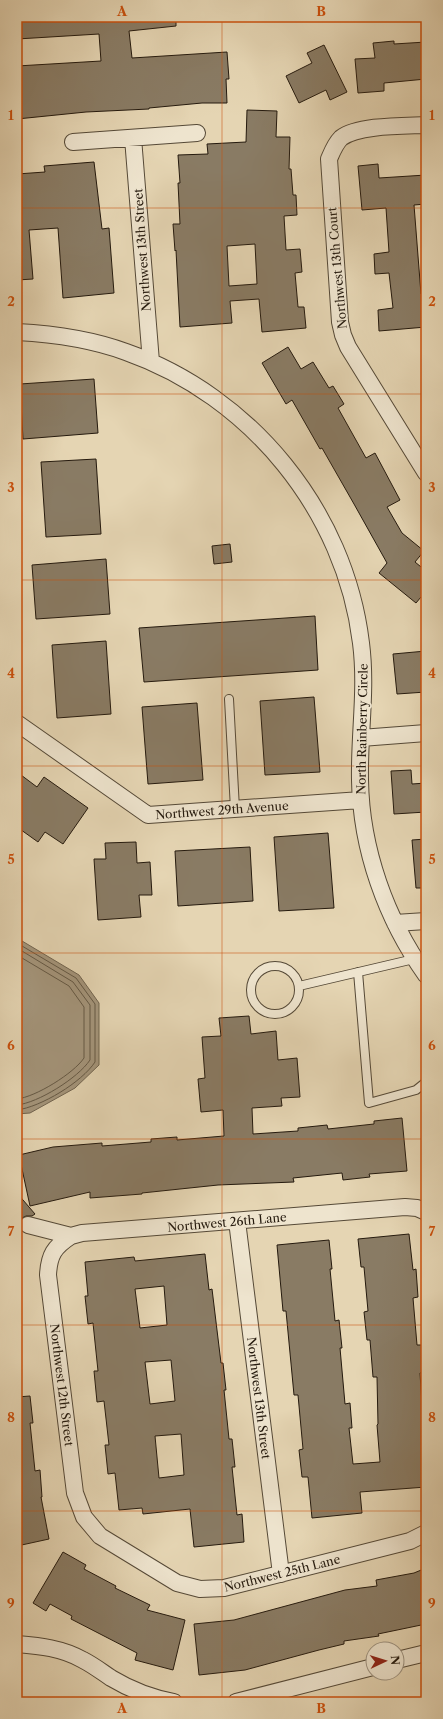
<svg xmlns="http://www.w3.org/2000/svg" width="443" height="1719" viewBox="0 0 443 1719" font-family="'Libre Caslon Text',serif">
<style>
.water{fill:#a4957b;stroke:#71644f}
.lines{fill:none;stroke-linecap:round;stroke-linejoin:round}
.shore{stroke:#645844;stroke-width:1}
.building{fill:#897b64;stroke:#251a0e;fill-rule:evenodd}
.lane-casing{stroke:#554937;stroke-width:10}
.street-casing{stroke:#554937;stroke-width:18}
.lane{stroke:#eee4ce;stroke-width:8}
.street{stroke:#eee4ce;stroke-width:16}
.grid{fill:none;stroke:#cb500c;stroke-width:1;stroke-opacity:0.55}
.labels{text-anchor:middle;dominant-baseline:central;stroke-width:3.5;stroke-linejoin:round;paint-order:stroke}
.street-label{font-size:12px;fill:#251a0e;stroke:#eee4ce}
.neatline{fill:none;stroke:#cb500c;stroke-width:1.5}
.grid-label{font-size:13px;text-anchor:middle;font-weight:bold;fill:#cb500c}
</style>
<rect width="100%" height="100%" fill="#e5d5b3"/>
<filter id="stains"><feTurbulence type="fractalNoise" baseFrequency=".005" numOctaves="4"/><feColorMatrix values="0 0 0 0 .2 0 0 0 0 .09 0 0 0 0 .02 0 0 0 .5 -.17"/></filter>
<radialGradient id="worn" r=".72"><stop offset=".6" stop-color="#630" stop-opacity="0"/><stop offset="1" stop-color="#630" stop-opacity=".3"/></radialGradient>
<path class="water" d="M17,938L79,975L99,1003V1065L75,1088L30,1113L17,1114Z"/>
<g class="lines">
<path class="shore" d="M17,943L76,978L95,1004V1062C82,1082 41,1107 17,1110
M17,948L73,982L90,1005V1060C78,1078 38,1103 17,1105
M17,955L69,986L84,1007V1058C74,1073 36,1097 17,1099"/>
</g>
<path class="building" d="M17,17H176V26L129,31L132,58L227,52L229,79H226L227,103H202L149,108V109L86,112L17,119V66L101,61L99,34L17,39Z
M394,41V44L426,42V79L384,83V91L358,93L355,59L375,58L373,43Z
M324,45L347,92L330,100L326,90L299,103L286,76L312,63L307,53Z
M247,110L277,111L276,137H290L289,169H291L293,195H296L297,215L284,216L286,250L300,249L302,272L295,273L298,307H304L306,328L262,332L259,299L230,301L232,323L180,327L176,250L175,251L173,224H180L178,183H180L178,155L208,154L207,144L246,142ZM255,244L257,284L229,286L227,246Z
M94,162L102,229L109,228L114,293L63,298L58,228L29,230L33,279L17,280V174L45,172L44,166Z
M378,164L379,178L426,175V204L414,205L421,294H426V327L379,331L378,310L393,308L389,273L375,274L374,254L389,252L386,208L362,210L358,166Z
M288,347L301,369L313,362L329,388L333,386L344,404L338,408L366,458L375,453L400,500L387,507L402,533L424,551L415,562L426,571V591L416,603L379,573L387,563L354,504L322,448L320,449L292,400L286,404L262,363Z
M94,379L98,433L23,439L20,384Z
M96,459L101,534L46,537L41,462Z
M230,544L232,562L214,564L212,546Z
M106,559L110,614L36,619L32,565Z
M315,616L318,670L144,682L139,628Z
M106,641L111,714L57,718L52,645Z
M426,651V692L397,694L393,654Z
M314,697L320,772L265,775L260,701Z
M197,703L203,780L148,784L142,707Z
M411,770L412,784L426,783V812L394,814L391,771Z
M17,772L37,787L44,777L88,808L63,844L45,832L38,842L17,827Z
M328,833L334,908L279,911L274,837Z
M426,839V888H416L412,840Z
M136,842L137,863L150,862L152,895H139L141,917L98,920L94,859H106L105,843Z
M250,847L253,901L178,906L175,851Z
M249,1016L251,1034L276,1031L278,1060L297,1058L300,1097L281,1098L282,1106L252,1108L253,1134L298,1131V1128L327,1125L328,1129L374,1124V1121L402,1118L407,1171L369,1174L370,1177L343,1180L342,1173L293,1178L294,1182L218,1185L142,1193V1194L90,1198V1192L30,1206L19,1155L53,1147L102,1143V1146L151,1142V1139L177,1137V1140L224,1136L223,1110L201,1112L198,1079L205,1078L202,1037L221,1036L219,1018Z
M17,1193L35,1214L32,1216H26L22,1218L19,1222V1228L17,1230Z
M409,1234L413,1270L416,1269L418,1297L413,1298L417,1345H422L425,1372L420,1373L423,1421L426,1420V1487L360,1492L362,1513L312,1518L308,1477H302L299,1450L303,1449L298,1395H294L286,1311H283L277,1245L329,1240L332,1269H330L335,1321L339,1320L342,1348H340L345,1404L350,1403L352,1428H349L353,1464L380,1462L377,1425L378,1424L377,1377H373L370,1340H367L364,1312L368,1311L364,1267H361L358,1239Z
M205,1254L209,1290L212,1289L221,1363H223L226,1390H224L229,1439H232L235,1467H232L237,1515L242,1514L244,1542L194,1547L190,1509L143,1514L142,1508L119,1510L115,1473L108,1474L105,1445H109L104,1401L97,1402L94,1371H98L93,1323L88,1324L85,1296H88L85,1262L134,1257L135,1261ZM164,1286L167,1325L140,1328L135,1289ZM171,1360L175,1401L150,1404L145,1362ZM181,1434L184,1475L159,1478L155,1436Z
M30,1396L33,1423H30L35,1471L40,1470L42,1497H41L49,1539L17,1546V1397Z
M63,1552L86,1565L84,1569L116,1586L115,1588L150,1605L147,1610L185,1620L173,1670L135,1660L137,1653L71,1619L72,1616L50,1604L46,1611L33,1603Z
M426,1568V1624L378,1634L379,1636L344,1641V1644L319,1650L245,1670L199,1675L194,1624L234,1620L345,1590L377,1586L376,1580L414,1573Z"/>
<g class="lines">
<g class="lane-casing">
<path id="lane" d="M229,699L235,809
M251 990a24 24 0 1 1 48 0a24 24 0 1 1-48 0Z
M358,972L369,1103L416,1090L426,1082
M299,986L414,959"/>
</g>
<g class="street-casing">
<path id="street" d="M426,125C404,126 358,125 341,138C335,144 332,152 329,159L340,322L343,335L348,347L426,473
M133,138L151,362
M73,142L197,133
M17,332C54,334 91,339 126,352C251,396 345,511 361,643C367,690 359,733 360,780C361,849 386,919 426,975
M17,723L148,815L361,800
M361,738L426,733
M395,923L426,921
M237,1221L281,1574
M28,1225L71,1236L82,1233L405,1207L417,1208L426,1212
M71,1236C54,1247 49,1255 48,1275L75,1493L84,1517L100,1536L177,1583L200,1589L224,1588L410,1541L426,1533
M17,1644C40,1646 62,1648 83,1660C93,1665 102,1672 111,1678C131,1690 152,1698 174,1702
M397,1660L426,1653
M236,1702L373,1667"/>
</g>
<use href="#lane" class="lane"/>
<use href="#street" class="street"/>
</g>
<path class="grid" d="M222,17V1702M17,208H426M17,394H426M17,580H426M17,766H426M17,953H426M17,1139H426M17,1325H426M17,1511H426"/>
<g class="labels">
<g class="street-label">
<text transform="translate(142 250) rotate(-94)">Northwest 13th Street</text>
<text transform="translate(337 268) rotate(-95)">Northwest 13th Court</text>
<text transform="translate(362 729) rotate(-89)">North Rainberry Circle</text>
<text transform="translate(222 810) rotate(-4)">Northwest 29th Avenue</text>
<text transform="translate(227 1222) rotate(-5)">Northwest 26th Lane</text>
<text transform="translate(62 1385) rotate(83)">Northwest 12th Street</text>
<text transform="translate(259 1398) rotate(83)">Northwest 13th Street</text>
<text transform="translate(282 1573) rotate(-14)">Northwest 25th Lane</text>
</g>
</g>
<rect width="443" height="1719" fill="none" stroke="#e5d5b3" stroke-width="44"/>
<g transform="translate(385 1661) rotate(86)"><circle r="19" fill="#eee4ce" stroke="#9e9381"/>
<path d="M0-3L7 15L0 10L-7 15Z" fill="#8f2418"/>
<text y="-6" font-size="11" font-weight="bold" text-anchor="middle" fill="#251a0e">N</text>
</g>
<rect x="22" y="22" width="399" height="1675" class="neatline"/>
<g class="grid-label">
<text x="122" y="16">A</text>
<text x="321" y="16">B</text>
<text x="11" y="120">1</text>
<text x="432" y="120">1</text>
<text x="11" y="306">2</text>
<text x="432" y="306">2</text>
<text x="11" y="492">3</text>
<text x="432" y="492">3</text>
<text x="11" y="678">4</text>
<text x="432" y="678">4</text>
<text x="11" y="864">5</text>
<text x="432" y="864">5</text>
<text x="11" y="1050">6</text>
<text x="432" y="1050">6</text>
<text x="11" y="1236">7</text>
<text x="432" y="1236">7</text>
<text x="11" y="1422">8</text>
<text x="432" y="1422">8</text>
<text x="11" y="1608">9</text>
<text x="432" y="1608">9</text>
<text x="122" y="1713">A</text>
<text x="321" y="1713">B</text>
</g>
<rect width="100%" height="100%" filter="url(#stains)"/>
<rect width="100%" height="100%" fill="url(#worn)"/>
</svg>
